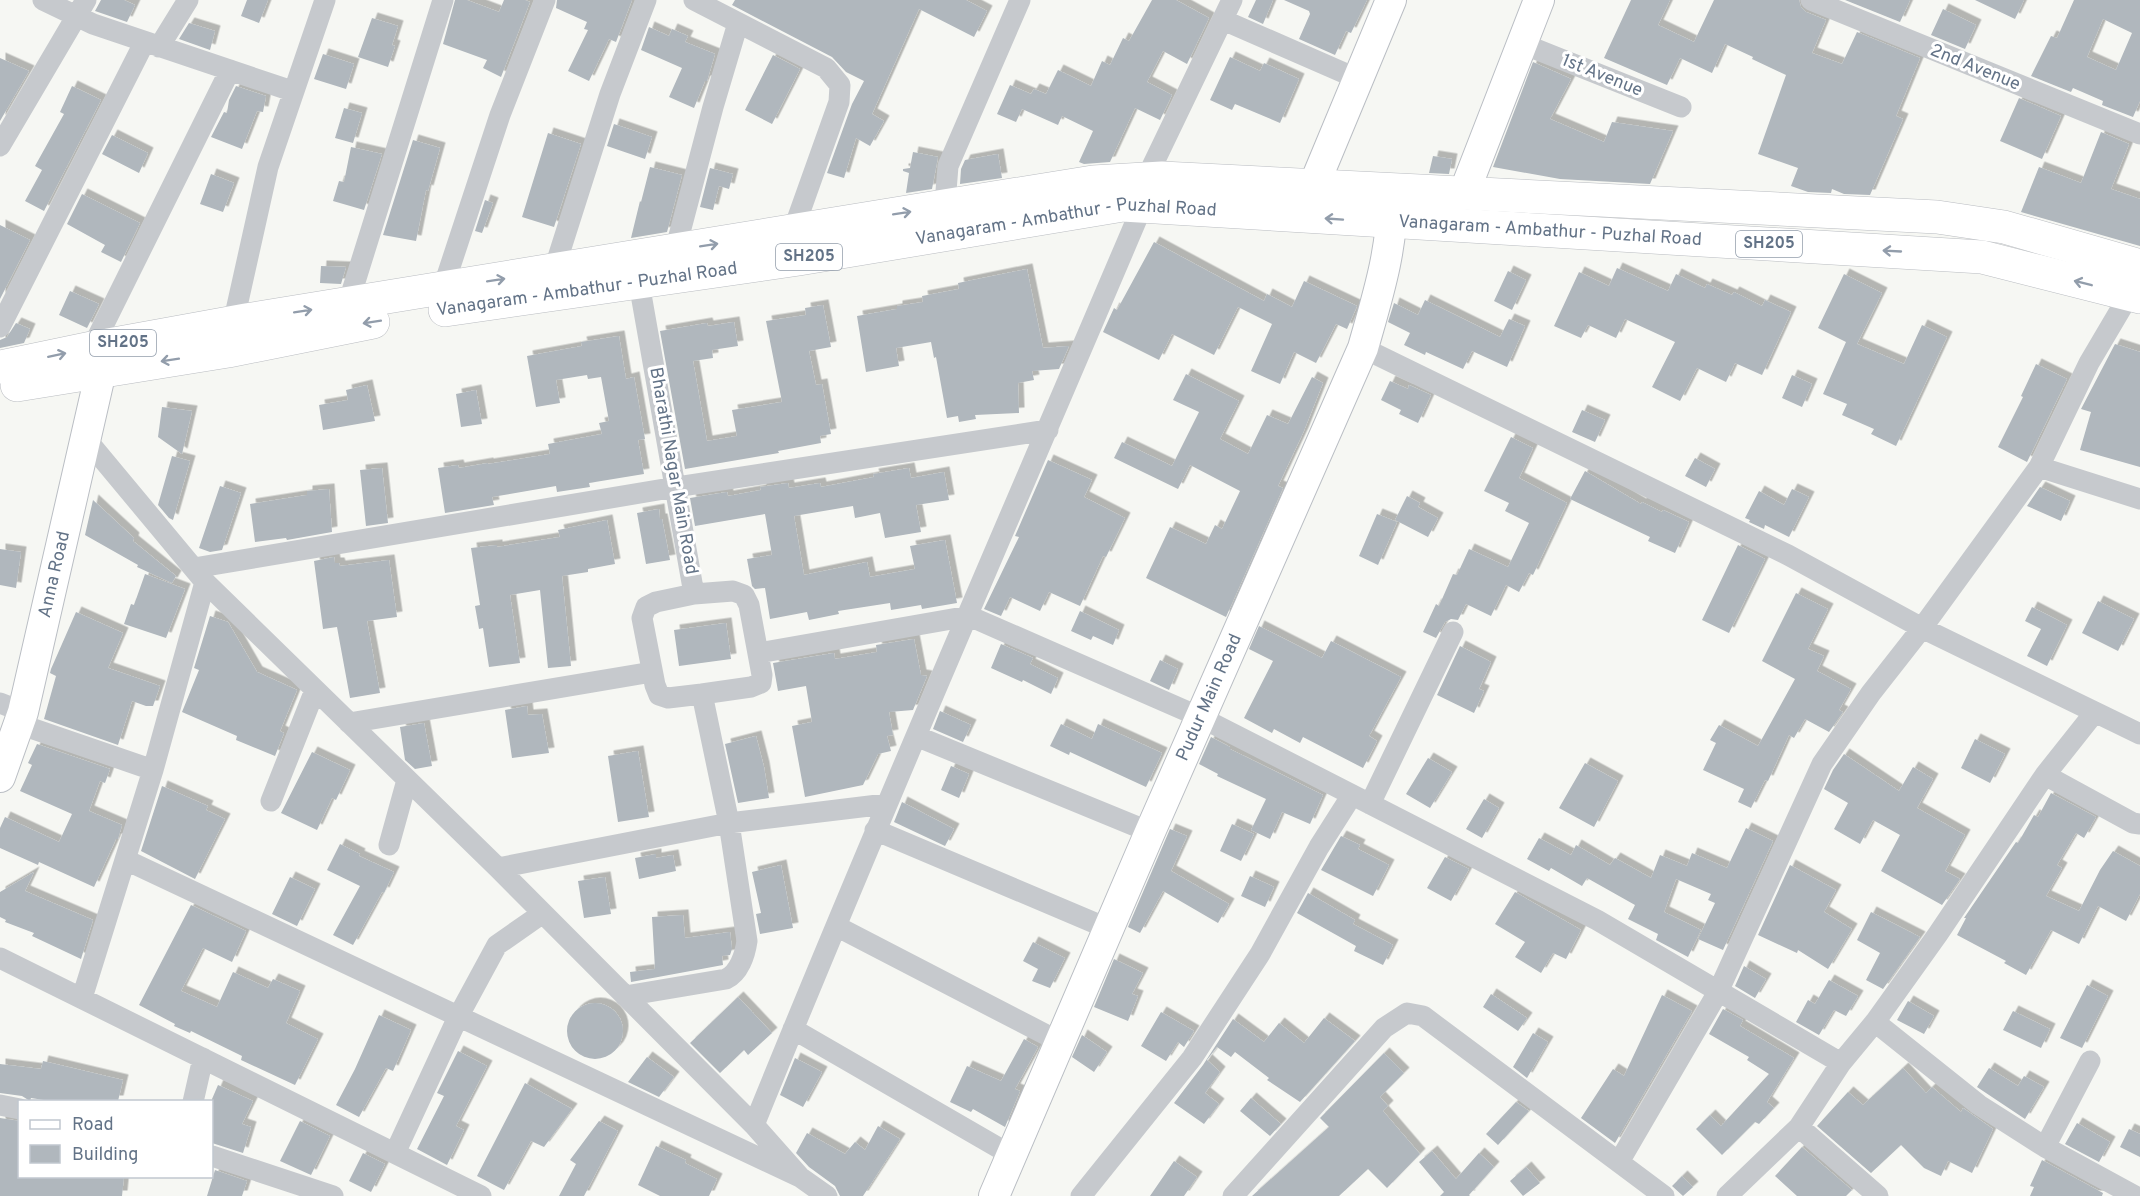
<svg xmlns="http://www.w3.org/2000/svg" width="2140" height="1196" viewBox="0 0 2140 1196" font-family="Overpass,sans-serif">
<style>
.building{fill:#b0b7bd;fill-rule:evenodd;filter:url(#shadow)}
.lines{fill:none;stroke-linecap:round;stroke-linejoin:round}
.secondary-casing{stroke:#babec4;stroke-width:32}
.primary-casing{stroke:#b9bcc1;stroke-width:34}
.street{stroke:#c6c9cd;stroke-width:21}
.secondary{stroke:#fff;stroke-width:30}
.primary{stroke:#fff;stroke-width:33}
.oneway{stroke:#929dab}
.labels{text-anchor:middle;dominant-baseline:central;stroke-width:6;stroke-linejoin:round;paint-order:stroke}
.shield{fill:#fff;stroke:#929dab;stroke-width:1.5}
.shield-label{font-size:16px;font-weight:bold;fill:#637387}
.street-label{font-size:18px;fill:#637387;stroke:#fff}
</style>
<defs>
<filter id="shadow"><feDropShadow dx="5.5" dy="-5.5" stdDeviation="0" flood-color="#0004"/></filter>
</defs>
<rect width="100%" height="100%" fill="#f6f7f3"/>
<path class="building" d="M101,0H124L135,5L127,22L95,11Z
M247,0H268L259,23L241,16Z
M455,0H467L499,12L504,0H525L530,2L501,77L483,68L487,60L443,44Z
M557,0H632L616,42L609,39L589,81L568,71L588,30L584,29L587,22L556,8Z
M735,0H966L987,11L974,37L919,9L872,114L884,121L870,146L856,138L844,178L827,173L852,104L864,81L846,72L832,57L732,5Z
M1152,0H1176L1209,18L1187,64L1163,51L1147,82L1172,95L1160,120L1135,108L1110,162L1084,164L1079,162L1093,131L1062,116L1058,125L1022,109L1016,122L997,114L1010,85L1031,94L1034,89L1046,94L1058,70L1091,86L1102,61L1110,65L1123,38L1129,41Z
M1256,0H1273L1263,24L1248,17Z
M1284,0H1367L1351,33L1346,31L1335,55L1299,39L1310,14L1309,11Z
M1631,0H1670L1658,25L1694,42L1714,0H1799L1801,7L1806,12L1826,20L1812,53L1842,64L1857,32L1920,58L1896,116L1903,119L1870,195L1844,194L1832,189L1831,193L1808,192L1791,186L1798,168L1758,154L1786,75L1752,59L1753,57L1725,44L1712,73L1680,58L1667,85L1604,58Z
M1845,0H1910L1900,22Z
M1975,0H2024L2015,19Z
M2074,0H2140V101L2133,117L2102,105L2103,101L2073,88L2071,92L2031,76L2051,36L2057,38ZM2103,19L2132,33L2116,70L2087,57Z
M1943,9L1976,25L1965,49L1931,35Z
M372,18L398,26L392,45L395,46L388,67L358,57Z
M189,23L215,31L210,50L179,39Z
M649,27L669,36L672,29L688,36L685,42L715,54L707,81H705L694,108L669,97L682,68L641,50Z
M323,54L354,64L346,89L314,79Z
M773,55L800,69L772,124L745,110Z
M1230,57L1260,71L1264,63L1299,79L1280,123L1235,104L1232,110L1210,100Z
M0,58L29,71L0,121Z
M1533,62L1571,79L1550,119L1604,142L1612,122L1673,131L1650,184L1560,179L1493,167Z
M72,86L101,100L44,211L25,201L42,170L35,166L64,114L60,112Z
M236,86L266,96L263,112L257,111L242,149L211,137L224,112L227,113L229,100Z
M2019,98L2061,116L2042,159L2000,141Z
M344,108L362,113L353,143L335,138Z
M614,124L652,137L645,159L607,146Z
M2101,132L2129,144L2111,189L2140,199V246L2021,212L2039,167L2081,183Z
M548,133L581,144L554,227L522,217Z
M112,135L148,153L139,173L102,154Z
M413,140L440,148L428,191L426,190L416,241L383,235Z
M351,147L382,154L364,210L333,201L339,181L344,182Z
M913,152L938,157L932,189L906,193L909,173L903,171V169L910,168Z
M998,154L1002,178L960,184L961,169L965,160Z
M1433,156L1452,159L1449,174L1429,173Z
M650,167L682,175L667,232L631,238L640,201L641,202Z
M710,168L733,174L729,189L719,186L713,210L700,207Z
M211,174L234,183L223,212L200,204Z
M82,194L140,223L121,262L101,252L105,245L67,224Z
M485,200L493,203L482,233L475,231Z
M0,225L30,240L0,299Z
M1154,242L1264,301L1267,294L1292,307L1304,281L1357,306L1347,329L1336,324L1316,363L1294,352L1280,384L1251,371L1272,324L1238,307L1214,355L1172,334L1159,360L1103,332L1114,308L1117,310Z
M321,266L346,267L341,284L320,283Z
M1617,268L1668,291L1676,274L1705,288L1707,284L1732,295L1734,292L1762,306L1765,300L1791,312L1762,375L1735,363L1726,382L1697,368L1680,401L1652,387L1675,342L1625,319L1616,338L1588,325L1581,338L1554,326L1579,272L1609,286Z
M1027,269L1043,348L1069,346L1059,369L1032,371L1034,380L1018,383L1019,413L975,415L976,419L959,422L958,416L947,418L936,357L934,358L931,342L896,348L899,366L866,372L857,316L897,309V306L923,302L922,296L959,289L958,283Z
M1508,271L1526,280L1512,310L1494,301Z
M1844,274L1882,293L1857,344L1904,364L1922,325L1947,337L1896,446L1871,434L1874,429L1842,415L1847,404L1823,394L1846,342L1818,328Z
M70,291L99,304L87,328L59,315Z
M1425,300L1500,337L1509,319L1525,326L1507,367L1472,351L1463,369L1426,352L1425,355L1404,345L1410,333L1388,322L1394,303L1418,315Z
M823,305L831,347L809,351L816,385L822,384L831,434L820,436L821,443L778,451L779,453L685,469L660,331L707,323L708,326L734,322L738,346L712,350L713,358L693,361L707,441L737,436L732,410L782,402L766,321L806,315L805,308Z
M16,323L30,329L24,343L0,348V340L7,337Z
M619,336L626,379L634,377L645,439L638,440L644,474L589,483L590,487L557,492L556,486L492,497L494,505L445,513L438,468L458,465L459,468L488,463V464L550,454L548,444L602,434L599,423L609,421L601,377L588,379L587,375L556,380L560,403L536,407L527,356L582,346L581,342Z
M2115,344L2140,352V467L2080,450L2091,412L2081,409Z
M2036,364L2067,379L2027,462L1998,447L2023,397L2021,396Z
M1186,374L1239,401L1220,439L1248,454L1267,415L1288,424L1312,377L1323,383L1303,433L1278,486L1283,488L1226,617L1146,578L1170,527L1206,544L1215,525L1222,529L1240,491L1190,465L1178,489L1114,458L1122,442L1172,466L1199,412L1173,400Z
M1792,375L1812,384L1802,407L1782,398Z
M1390,381L1408,389L1409,385L1431,395L1418,423L1399,414L1401,410L1381,400Z
M367,385L375,421L323,430L319,405L348,400L346,390Z
M476,390L482,424L461,427L456,394Z
M162,407L192,411L182,454L158,437Z
M1582,410L1605,420L1595,442L1572,432Z
M1511,437L1533,448L1519,478L1567,503L1533,575L1529,573L1519,592L1506,585L1491,616L1466,604L1458,620L1451,619L1445,622L1436,638L1423,632L1436,604L1439,606L1453,574L1457,575L1469,549L1508,567L1529,523L1505,511L1509,503L1484,491Z
M172,456L190,461L173,520L169,518L158,505Z
M1695,458L1715,469L1706,487L1685,476Z
M1048,460L1092,480L1084,497L1125,518L1106,557L1103,556L1080,606L1049,592L1040,611L1010,597L1001,616L984,609L1019,537L1015,536Z
M382,468L388,523L366,526L360,470Z
M909,468L911,478L944,472L949,500L916,505L921,532L885,538L880,513L855,518L853,506L794,516L804,575L867,562L870,577L915,569L910,546L945,540L957,603L922,609L921,605L891,610L890,603L838,611L839,614L809,620L807,612L770,619L765,588L755,589L752,586L747,559L772,555L765,514L695,526L690,498L727,492L728,496L761,490L760,487L788,483L789,488L820,483L821,487L874,477L873,474Z
M1585,471L1641,504L1642,502L1662,512L1663,510L1689,522L1675,553L1648,541L1650,537L1570,499Z
M220,486L241,493L222,550L210,552L199,548Z
M2040,487L2070,501L2061,521L2027,506Z
M329,489L332,532L287,540L286,538L255,542L250,504L307,495V491Z
M1792,489L1809,497L1789,537L1765,525L1764,529L1749,522L1750,520L1745,518L1759,491L1784,505Z
M1407,496L1420,503L1418,507L1438,518L1428,537L1395,520Z
M93,500L134,538L133,541L176,576L172,583L137,567L138,565L85,535Z
M659,509L660,519H662L670,560L646,564L637,513Z
M1377,514L1397,522L1378,565L1359,556Z
M607,520L615,564L588,569V572L562,576L571,666L548,668L540,590L510,595L520,663L489,667L483,628L479,629L475,606L480,605L471,548L497,545V547L560,537L558,530Z
M1738,545L1765,559L1729,633L1702,620Z
M0,549L21,552L16,588L0,585Z
M334,557L335,563H339L340,566L389,560L397,617L367,621L380,693L350,698L337,627L323,629L314,561Z
M145,574L185,589L166,638L124,624L131,604L134,605Z
M1796,593L1828,609L1808,649L1824,656L1817,671L1851,689L1839,710L1843,712L1829,732L1805,719L1794,738L1789,735L1768,781L1765,780L1751,808L1738,802L1744,789L1703,770L1716,743L1710,740L1719,725L1758,746L1795,679L1762,661Z
M2098,601L2134,619L2118,651L2082,633Z
M2032,607L2067,625L2047,666L2027,656L2041,629L2025,621Z
M1080,611L1119,630L1113,645L1093,636L1091,640L1071,631Z
M76,612L123,633L108,668L160,686L153,706H146L132,701L118,745L44,719L56,676L50,673L51,669Z
M210,616L228,622L257,672L297,690L280,731L284,733L275,756L236,740L237,736L182,712L199,670L194,668Z
M726,623L731,659L679,666L674,630Z
M1259,626L1322,658L1331,641L1401,677L1369,736L1377,741L1363,768L1303,737L1300,743L1274,729L1272,733L1244,718L1273,661L1249,649Z
M914,639L921,675L927,676L913,710L889,712L893,735L887,736L891,751L878,754L863,785L805,797L792,726L812,722L806,686L778,691L773,663L834,653L835,659L877,652L876,645Z
M1001,644L1033,658L1030,664L1058,678L1051,694L1023,680L1022,682L991,668Z
M1460,646L1491,662L1479,689L1484,691L1474,713L1437,695Z
M1160,660L1178,669L1169,690L1150,681Z
M527,706L528,715L542,714L549,753L512,758L505,710Z
M940,711L971,725L963,742L933,729Z
M424,723L432,766L415,769L405,760L400,727Z
M1061,724L1092,739L1098,724L1162,753L1146,787L1070,752L1069,755L1050,746Z
M756,736L764,767L769,798L738,803L725,744Z
M1211,737L1230,747V749L1323,795L1310,824L1282,812L1270,839L1251,830L1266,799L1217,776L1218,774L1199,764Z
M1975,739L2005,754L1990,783L1961,768Z
M37,744L110,769L105,783L100,781L89,811L122,825L118,839H116L94,887L39,862L38,865L0,848V828L5,817L59,842L72,814L20,791L32,765L28,763Z
M638,751L649,817L618,822L608,756Z
M312,752L350,770L336,800L332,798L317,830L281,813Z
M1844,754L1899,791L1913,767L1933,779L1917,808L1965,835L1945,871L1960,879L1942,905L1881,871L1900,835L1873,820L1860,844L1834,829L1848,803L1824,789L1833,770Z
M1428,758L1452,772L1430,808L1406,794Z
M1585,763L1618,781L1594,827L1559,808Z
M951,766L969,774L959,798L941,790Z
M162,786L208,806L206,810L225,819L195,879L141,851Z
M2051,793L2096,817L2084,838L2076,833L2057,865L2062,868L2046,896L2079,911L2100,870L2113,851L2140,866V894L2126,921L2098,906L2079,944L2051,930L2026,975L2004,963L2006,961L1957,935L1966,918H1964L2016,842L2018,843L2034,815L2038,817Z
M1484,799L1499,808L1482,838L1466,829Z
M902,802L954,829L945,846L894,822Z
M1232,824L1254,834L1241,861L1220,851Z
M1746,828L1773,841L1723,950L1698,939L1715,903L1708,900L1711,894L1676,879L1664,912L1701,930L1688,957L1656,940L1658,934L1628,919L1635,905L1587,878L1582,886L1551,868L1549,871L1527,859L1539,838L1571,855L1576,845L1610,865L1615,858L1651,878L1660,855L1687,866L1692,853L1727,868Z
M1170,829L1187,836L1171,871L1229,904L1218,923L1163,891L1140,933L1128,927Z
M1341,836L1360,845L1358,849L1389,865L1373,896L1321,870Z
M340,844L360,854L359,856L394,872L384,893L382,892L353,945L333,935L360,886L327,870Z
M656,854V858L673,855L676,871L639,879L635,858Z
M1445,857L1469,869L1451,901L1427,888Z
M781,865L793,928L760,934L756,914L761,913L752,872Z
M1790,865L1836,890L1824,912L1852,929L1828,969L1798,950L1797,953L1758,935Z
M34,872L25,891L93,920L81,959L32,936L34,933L5,922L6,920L0,917V892Z
M1250,876L1274,887L1265,907L1241,896Z
M290,877L315,889L297,926L272,914Z
M605,877L611,914L584,918L578,881Z
M1515,892L1581,930L1566,959L1553,953L1541,973L1515,957L1525,942L1495,924Z
M1308,893L1355,920L1353,924L1393,945L1383,965L1354,951L1356,946L1297,913Z
M191,905L246,931L232,962L203,948L181,991L217,1007L233,972L268,988L273,979L300,991L286,1023L318,1039L295,1085L241,1060L242,1056L191,1031L190,1033L174,1026L175,1024L139,1005Z
M1871,912L1920,937L1883,989L1866,980L1880,953L1857,940Z
M683,915L685,938L730,932L732,949L730,955L722,956L723,965L631,982L630,972L655,969L652,917Z
M1033,942L1065,958L1050,988L1032,981L1038,969L1023,961Z
M1114,959L1143,973L1132,994L1138,996L1128,1021L1094,1007Z
M1744,966L1766,979L1755,998L1735,986Z
M1829,980L1858,996L1846,1016L1834,1010L1819,1035L1796,1022L1808,1000L1815,1004Z
M2087,985L2108,996L2082,1048L2060,1038Z
M1491,994L1527,1018L1518,1031L1483,1007Z
M1662,995L1692,1011L1615,1143L1581,1118L1613,1069L1624,1076Z
M738,997L772,1033L748,1055L744,1050L720,1073L690,1043Z
M1908,1001L1934,1016L1924,1034L1897,1020Z
M567 1031a28 28 0 1 1 56 0a28 28 0 1 1-56 0Z
M1723,1009L1743,1020L1740,1026L1794,1058L1767,1102L1774,1108L1759,1124L1755,1122L1722,1155L1696,1129L1710,1115L1721,1126L1769,1074L1747,1060L1749,1057L1709,1034Z
M2013,1011L2050,1029L2041,1048L2003,1030Z
M1161,1012L1194,1031L1184,1047L1178,1042L1166,1061L1141,1046Z
M379,1015L411,1030L393,1071L386,1068L359,1117L336,1105L355,1069Z
M1324,1018L1355,1041L1300,1102L1267,1080L1269,1078L1235,1052L1231,1057L1217,1047L1207,1060L1220,1072L1205,1093L1219,1104L1204,1124L1174,1103L1203,1065L1233,1019L1264,1042L1279,1023L1304,1043Z
M1533,1033L1548,1042L1527,1078L1513,1067Z
M1082,1035L1107,1052L1094,1072L1072,1057Z
M1024,1039L1038,1047L1015,1089L1020,1091L1005,1127L973,1109L971,1112L950,1102L967,1066L1001,1081Z
M458,1051L487,1066L456,1126L464,1130L447,1165L417,1149L444,1096L437,1093Z
M1384,1053L1404,1073L1380,1097L1388,1106L1383,1111L1420,1154L1387,1188L1368,1169L1339,1196H1252L1329,1127L1320,1118Z
M647,1057L674,1077L659,1097L628,1082Z
M795,1058L822,1072L803,1107L780,1095Z
M43,1061L123,1080L118,1101H50L31,1098L30,1101L22,1096L0,1093V1064L41,1069Z
M1903,1068L1926,1093L1932,1087L1961,1112L1963,1108L1993,1129L1972,1173L1948,1161L1941,1176L1924,1168L1901,1145L1871,1173L1817,1126L1848,1092L1863,1105Z
M1989,1068L2018,1086L2024,1076L2044,1087L2025,1119L1977,1087Z
M525,1083L572,1109L544,1147L531,1141L504,1190L477,1176Z
M218,1085L253,1101L242,1124L251,1127L243,1153L212,1143V1099Z
M1251,1098L1281,1124L1270,1136L1240,1111Z
M1516,1102L1529,1111L1498,1145L1486,1134Z
M0,1118L20,1121V1176H124L122,1196H0Z
M300,1121L330,1136L311,1175L280,1161Z
M599,1121L618,1131L597,1171L584,1196H559L576,1164L570,1160Z
M2077,1123L2110,1142L2099,1162L2065,1144Z
M878,1126L900,1139L863,1196H840L835,1186L809,1167L796,1153L807,1133L845,1154L855,1142L865,1150Z
M2129,1129L2140,1134V1157L2120,1147Z
M656,1146L686,1160L685,1163L717,1179L709,1196H660L638,1185Z
M1802,1147L1852,1190L1846,1196H1797L1775,1176Z
M1432,1151L1456,1179L1479,1153L1494,1167L1469,1195L1470,1196H1440L1444,1192L1419,1162Z
M363,1153L385,1164L371,1192L349,1181Z
M2042,1160L2103,1193L2102,1196H2030L2034,1187L2030,1186Z
M1174,1161L1197,1177L1184,1196H1150Z
M1526,1167L1540,1183L1523,1196L1510,1181Z
M215,1170L247,1181L242,1196H207Z
M1682,1176L1693,1187L1683,1196L1672,1186Z"/>
<g class="lines">
<g class="secondary-casing">
<g id="secondary">
<path d="M1314,185L1391,0"/>
<path d="M1464,193L1539,0"/>
<path id="s1" d="M0,777L23,712L101,371"/>
<path id="s2" d="M994,1196L1150,832L1363,348C1377,298 1393,249 1392,196"/>
</g>
</g>
<g class="primary-casing">
<g id="primary">
<path id="s3" d="M445,310L799,259L1123,205L1982,257L2140,297"/>
<path d="M0,367L92,348L246,320L944,206L1093,182L1162,178L1937,217L2004,227L2140,266"/>
<path d="M17,385L228,351L373,322"/>
</g>
</g>
<path class="street" d="M43,0L93,24L292,91
M694,0L826,68L840,85L839,102L793,231L794,239
M1811,0L2140,134
M1223,20L1358,79
M1523,44L1681,107
M159,47L188,0
M0,146L86,0
M1146,179L1232,0
M944,216L948,166L1020,0
M675,251L713,107L738,23
M554,270L610,94L646,0
M443,288L500,115L545,0
M348,304L443,0
M0,327L144,43
M231,333L268,167L325,0
M92,348L230,70
M1363,348L1788,555L1922,628L2140,734
M86,439L205,582L498,868L754,1125C879,817 1012,513 1142,207
M2039,467L2089,363L2135,285
M194,568L676,487L1048,430
M694,594L656,602L646,607L642,618L655,685L659,695L668,698L702,694
M758,653L969,616L1200,717L1597,920L1841,1063
M0,703L23,712
M349,723L652,672
M19,724L153,770
M916,736L1150,832
M2045,775L2133,823L2140,824
M271,801L315,690
M1370,804L1453,632
M875,830L1109,929
M389,845L407,780
M126,860L800,1177
M498,868L729,823L886,804
M836,926L1060,1042
M0,958L481,1196
M625,996L726,979C739,973 745,955 747,941L729,823L702,694L751,687L761,683L762,675L749,605L744,595L733,591L694,594L639,283
M82,998L153,770L205,582
M1875,1022L1979,1105L2045,1147L2135,1196
M793,1029L1011,1155
M193,1102L203,1058
M0,1105L20,1109
M754,1125L800,1177L827,1196
M1799,1127L1878,1196
M2045,1147L2090,1061
M395,1153L458,1017L497,945L543,913
M212,1156L333,1196
M1619,1162L1718,992L1822,764L1871,693L1922,628L2039,467L2140,499
M1081,1196L1192,1058L1260,954L1319,847L1352,795
M1233,1196L1384,1028L1407,1013L1423,1016L1664,1196
M1727,1196L1799,1127L1841,1063L1875,1022L1938,934L2045,775L2095,712"/>
<use href="#secondary" class="secondary"/>
<use href="#primary" class="primary"/>
</g>
<defs><path id="oneway-shaft" d="M-6 0H5M1.5-3L5.5 0L1.5 3" fill="none" stroke-width="1.6" stroke-linecap="round" stroke-linejoin="round" transform="scale(1.5)"/></defs>
<g class="oneway">
<use href="#oneway-shaft" transform="translate(902 213) rotate(-9)"/>
<use href="#oneway-shaft" transform="translate(1334 219) rotate(-176)"/>
<use href="#oneway-shaft" transform="translate(709 245) rotate(-9)"/>
<use href="#oneway-shaft" transform="translate(1892 251) rotate(-177)"/>
<use href="#oneway-shaft" transform="translate(496 280) rotate(-9)"/>
<use href="#oneway-shaft" transform="translate(2083 283) rotate(-166)"/>
<use href="#oneway-shaft" transform="translate(303 311) rotate(-9)"/>
<use href="#oneway-shaft" transform="translate(372 322) rotate(171)"/>
<use href="#oneway-shaft" transform="translate(57 355) rotate(-12)"/>
<use href="#oneway-shaft" transform="translate(170 360) rotate(171)"/>
</g>
<g class="labels">
<g class="shield">
<rect x="1736" y="231" width="66" height="26" rx="4.5"/>
<rect x="776" y="244" width="66" height="26" rx="4.5"/>
<rect x="90" y="330" width="66" height="26" rx="4.5"/>
</g>
<g class="shield-label">
<text x="1769" y="244">SH205</text>
<text x="809" y="257">SH205</text>
<text x="123" y="343">SH205</text>
</g>
<g class="street-label">
<text transform="translate(1975 68) rotate(22)">2nd Avenue</text>
<text transform="translate(1602 76) rotate(22)">1st Avenue</text>
<text stroke="none"><textPath href="#s3" startOffset="628">Vanagaram - Ambathur - Puzhal Road</textPath></text>
<text stroke="none"><textPath href="#s3" startOffset="1114">Vanagaram - Ambathur - Puzhal Road</textPath></text>
<text transform="translate(587 290) rotate(-8)">Vanagaram - Ambathur - Puzhal Road</text>
<text transform="translate(673 471) rotate(80)">Bharathi Nagar Main Road</text>
<text stroke="none"><textPath href="#s1" startOffset="210">Anna Road</textPath></text>
<text stroke="none"><textPath href="#s2" startOffset="543">Pudur Main Road</textPath></text>
</g>
</g>
<rect x="18" y="1100" width="195" height="78" fill="#ffffff" stroke="#c1c7cf" stroke-width="1.5"/>
<rect x="30" y="1120" width="30" height="9" fill="#ffffff" stroke="#c1c7cf" stroke-width="1.5"/>
<text x="72" y="1130" font-size="18" fill="#637387">Road</text>
<rect x="30" y="1145" width="30" height="18" fill="#b0b7bd" stroke="#c1c7cf" stroke-width="1.5"/>
<text x="72" y="1160" font-size="18" fill="#637387">Building</text>
</svg>
